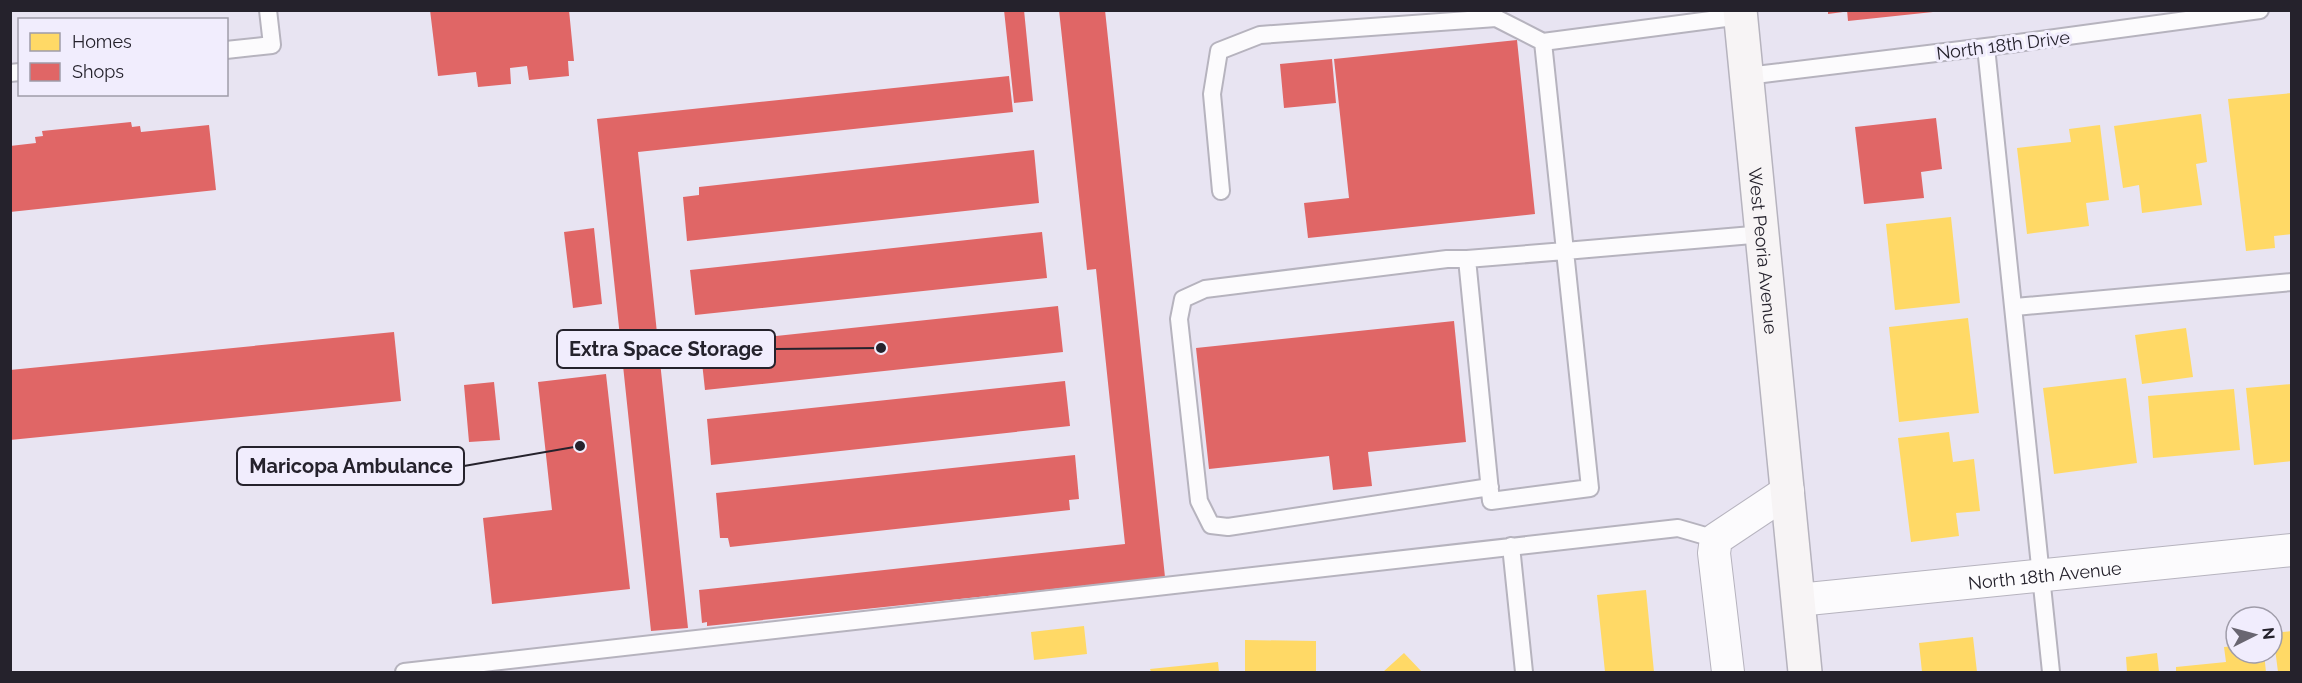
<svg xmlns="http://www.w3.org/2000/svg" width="2302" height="683" viewBox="0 0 2302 683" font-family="Raleway,sans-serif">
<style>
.homes{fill:#ffd966}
.shops{fill:#e06666}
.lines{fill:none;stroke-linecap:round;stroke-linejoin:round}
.service-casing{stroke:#b6b3be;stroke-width:20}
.minor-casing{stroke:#b6b3be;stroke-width:34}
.secondary-casing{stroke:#b6b3be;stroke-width:36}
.service{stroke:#fcfbfd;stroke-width:16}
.minor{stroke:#fcfbfd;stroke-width:32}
.secondary{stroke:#f7f4f5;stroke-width:33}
.labels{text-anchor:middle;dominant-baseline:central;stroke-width:6;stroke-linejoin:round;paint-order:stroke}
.street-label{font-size:18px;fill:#25222c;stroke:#f1edfd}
.leader{fill:none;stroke:#25222c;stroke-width:2}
.callout-dot{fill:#25222c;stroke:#f1edfd;stroke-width:2}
.callout{fill:#f1edfd;stroke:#25222c;stroke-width:2}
.callout-label{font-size:20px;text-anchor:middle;font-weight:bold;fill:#25222c}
</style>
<rect width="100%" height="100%" fill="#e8e4f2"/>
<path class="homes" d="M2292,93V234L2274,236L2275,248L2246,251L2228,99Z
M2201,114L2207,162L2196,164L2202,205L2142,213L2139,185L2123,188L2114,126Z
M2100,125L2109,200L2086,203L2089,226L2027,234L2017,148L2071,142L2069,129Z
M1951,217L1960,303L1895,310L1886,224Z
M1968,318L1979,413L1899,422L1889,327Z
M2186,328L2193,377L2142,384L2135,335Z
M2126,378L2137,463L2054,474L2043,388Z
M2292,384V461L2254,465L2246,388Z
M2234,389L2240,450L2153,458L2148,396Z
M1949,432L1953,462L1974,459L1980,511L1956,513L1959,536L1911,542L1898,438Z
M1646,590L1654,672H1605L1597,595Z
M1084,626L1087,654L1034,660L1031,632Z
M2292,631V672H2278L2273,633Z
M1973,637L1977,672H1922L1919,643Z
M1245,640L1316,641V672H1245Z
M2236,646V653H2264L2266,672H2176V667L2226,662L2224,647Z
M1404,653L1422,672H1383Z
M2157,653L2159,672H2127L2126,657Z
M1218,662L1219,672H1151L1150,669Z"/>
<path class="shops" d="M430,10H569L574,61H568L569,76L529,80L527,66L510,68L511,84L478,87L476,72L438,76Z
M1004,10H1024L1033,101L1014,103Z
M1059,10H1105L1165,577L707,626V622L702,623L699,590L1125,544L1096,269L1087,270Z
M1828,10H1843V12L1828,14Z
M1847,10H1933V12L1848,21Z
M1517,40L1535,214L1308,238L1304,203L1349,198L1334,59Z
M1332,59L1336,103L1284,108L1280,64Z
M1009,76L1013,112L638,152L688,628L651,631L597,119Z
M1936,118L1942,169L1921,172L1924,198L1864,204L1855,127Z
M131,122L132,127L140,126L141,132L209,125L216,190L10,212V146L36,143L35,137L43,136L42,131Z
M1034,150L1039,203L687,241L683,197L699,195V187Z
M594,228L602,304L573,308L564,232Z
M1042,232L1047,278L695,315L690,270Z
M1058,306L1063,352L705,390L700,344Z
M1454,321L1466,442L1368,452L1372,486L1333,490L1329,456L1209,469L1196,348Z
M394,332L401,401L10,440V370Z
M606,374L630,589L492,604L483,518L552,510L538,382Z
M1065,381L1070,426L711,465L707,419Z
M494,382L500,440L469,442L464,385Z
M1075,455L1079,499L1069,500L1070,510L730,547L728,538H720L716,493Z"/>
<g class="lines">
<g class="service-casing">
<path id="service" d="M1741,16L1543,42L1565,251L1764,234
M1986,47L2051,672
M226,50L272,45L268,10
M10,73L20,72
M1747,76L2010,44L2260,10
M1221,191L1212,94L1219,51L1260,35L1496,18L1543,42
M1565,251L1590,488L1491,501L1467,259Z
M1467,259H1447L1205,289L1183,299L1179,319L1199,501L1211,525L1228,527L1490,487
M2015,307L2292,282
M1511,546L1524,672
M404,672L1678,528L1716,539"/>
</g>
<g class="minor-casing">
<g id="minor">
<path id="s1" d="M1798,600L2292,550"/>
<path d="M1728,672L1714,553L1716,539L1788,491"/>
</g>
</g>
<g class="secondary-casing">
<g id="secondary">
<path id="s2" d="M1740,10L1805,672"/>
</g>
</g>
<use href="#service" class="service"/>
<use href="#minor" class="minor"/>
<use href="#secondary" class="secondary"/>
</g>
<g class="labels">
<g class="street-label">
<text transform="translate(2003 45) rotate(-7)">North 18th Drive</text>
<text stroke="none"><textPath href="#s2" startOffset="242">West Peoria Avenue</textPath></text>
<text stroke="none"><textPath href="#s1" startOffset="248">North 18th Avenue</textPath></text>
</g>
</g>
<path class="leader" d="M881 348L775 349M580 446L464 466"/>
<g class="callout-dot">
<circle cx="881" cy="348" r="6"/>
<circle cx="580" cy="446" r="6"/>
</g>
<g class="callout">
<rect x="557" y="330" width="218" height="38" rx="6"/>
<rect x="237" y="447" width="227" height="38" rx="6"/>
</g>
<g class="callout-label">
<text x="666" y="356">Extra Space Storage</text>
<text x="351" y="473">Maricopa Ambulance</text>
</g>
<rect width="2302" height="683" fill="none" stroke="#25222c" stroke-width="24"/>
<rect x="18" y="18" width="210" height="78" fill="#f1edfd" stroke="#9f9ca9" stroke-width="1.5"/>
<rect x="30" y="33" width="30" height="18" fill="#ffd966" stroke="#9f9ca9" stroke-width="1.5"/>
<text x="72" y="48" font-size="18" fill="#25222c">Homes</text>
<rect x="30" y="63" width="30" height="18" fill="#e06666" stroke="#9f9ca9" stroke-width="1.5"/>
<text x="72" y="78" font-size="18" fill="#25222c">Shops</text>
<g transform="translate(2254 635) rotate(84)"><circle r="28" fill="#f1edfd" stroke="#9f9ca9" stroke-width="1.5"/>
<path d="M0-4.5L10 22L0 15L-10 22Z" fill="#696671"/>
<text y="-9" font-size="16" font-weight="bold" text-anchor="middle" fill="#25222c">N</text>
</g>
</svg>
